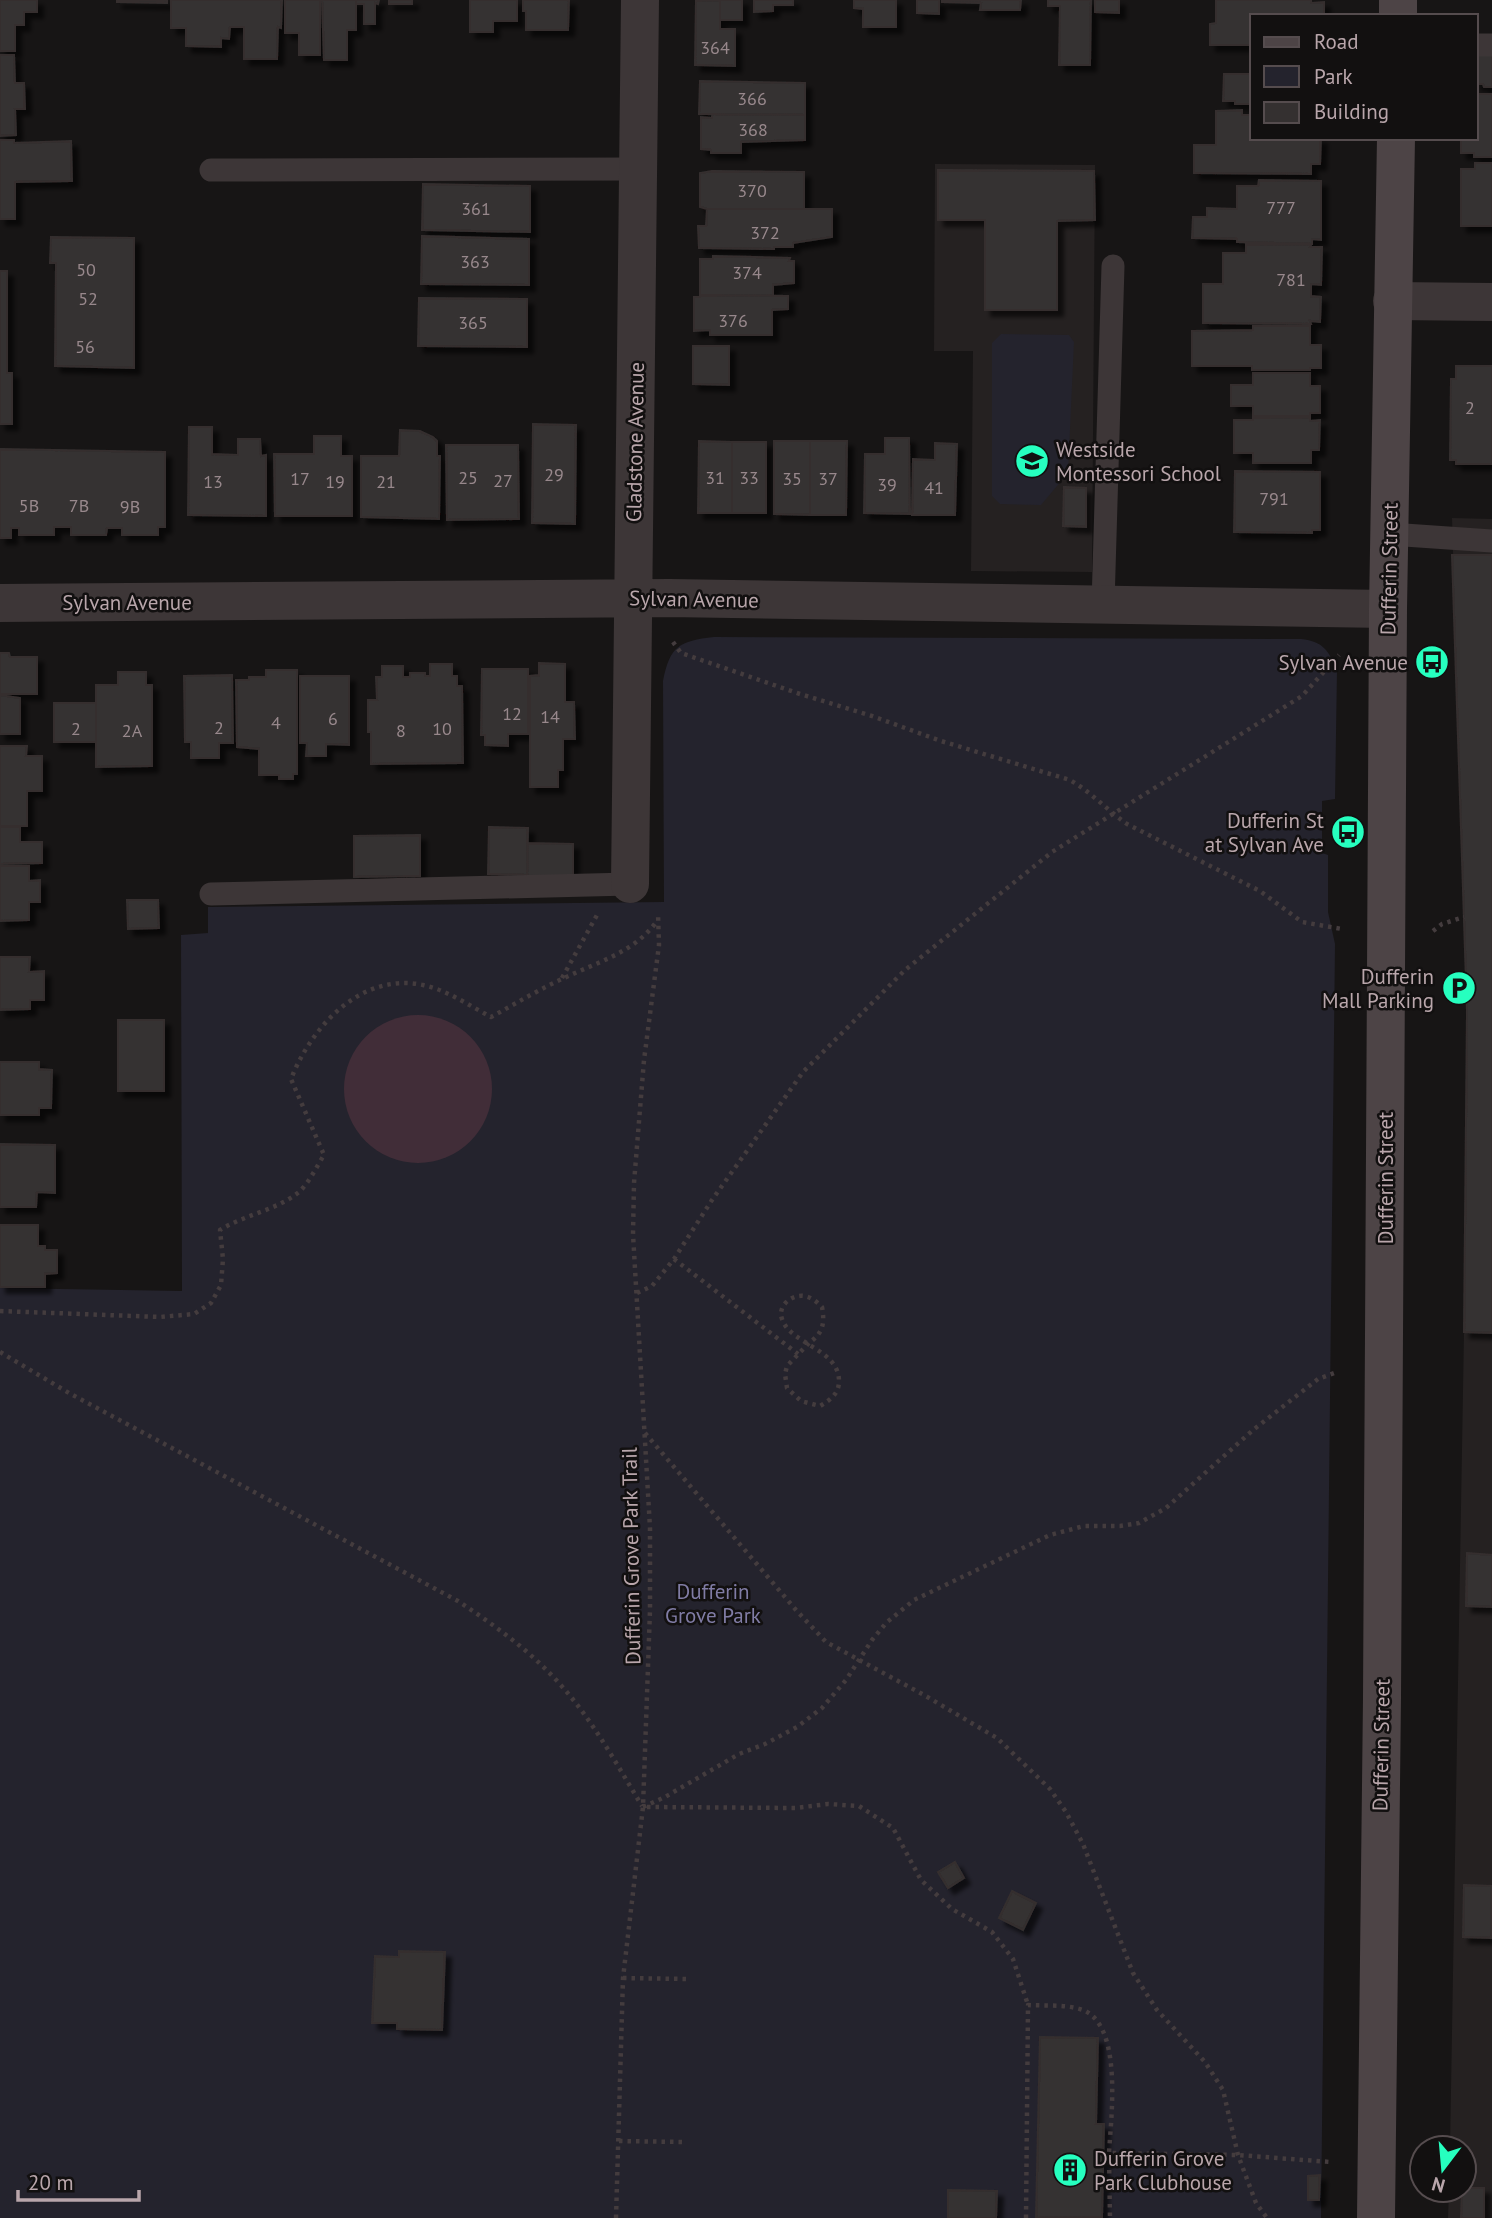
<svg xmlns="http://www.w3.org/2000/svg" width="1492" height="2218" viewBox="0 0 1492 2218" font-family="'PT Sans',sans-serif">
<style>
.built{fill:#252121}
.green{fill:#24232d}
.water{fill:#412d38}
.building{fill:#343030;stroke:#342f2f;stroke-width:2;filter:url(#shadow)}
.lines{fill:none;stroke-linecap:round;stroke-linejoin:round}
.path{stroke:#443c3e;stroke-width:4.5;stroke-dasharray:3.5 5;stroke-linecap:butt}
.lane{stroke:#3d3637;stroke-width:23}
.street{stroke:#3d3637;stroke-width:38}
.secondary{stroke:#4d4446;stroke-width:38}
.labels{text-anchor:middle;dominant-baseline:central;stroke-width:5;stroke-linejoin:round;paint-order:stroke}
.number-label{font-size:18px;fill:#98888c}
.street-label{font-size:21px;fill:#b9a6ab;stroke:#121010}
.poi-label{font-size:21px;fill:#b9a6ab;stroke:#121010;text-anchor:end}
.park-label{font-size:21px;fill:#807ca5;stroke:#121010}
</style>
<defs>
<filter id="shadow"><feDropShadow dx="6" dy="6" stdDeviation="2" flood-color="#0009"/></filter>
</defs>
<rect width="100%" height="100%" fill="#171515"/>
<path class="built" d="M935,164L1095,165L1092,572L971,571L973,351H934Z
M1452,518L1492,519V2218H1448L1449,2190H1464V2148H1450L1464,1332L1467,1011Z"/>
<path class="green" d="M1001,334L1069,335L1074,342L1068,473L1041,505L1000,504L992,496V343Z
M714,637L1301,639C1324,642 1328,650 1337,670L1335,799L1322,801V853L1328,855V912L1335,944L1321,2218H0V1288L182,1291L181,935L208,933V907L664,902L663,681C670,646 679,641 714,637Z"/>
<path class="water" d="M344 1089a74 74 0 1 1 148 0a74 74 0 1 1-148 0Z"/>
<path class="building" d="M0,0H37V12H24V25H15V51H0Z
M117,0H167V3L117,2Z
M171,0H282L281,28L278,27L277,59H244V27H230L229,39L221,38V47L186,46V28H171Z
M285,0H320V55H299V33H285Z
M322,0H356V30H347V60H324Z
M356,0H379L378,4L375,3V24H364V4H356Z
M389,0H412V4H389Z
M470,0H517V21H493V32H470Z
M523,0H569L568,30H526V11H523Z
M696,0H742V20H720V1Z
M696,0L720,1V29H735V66L695,65Z
M754,0H793V5H773V11L754,12Z
M854,0H896V27H863V9L854,8Z
M917,0H939V14L917,13Z
M942,0H1021L1020,10H980L981,3L942,2Z
M1048,0H1091L1090,65H1059L1060,6H1048Z
M1095,0H1119V13L1095,12Z
M1216,0H1311V3L1324,2V16H1252V45H1210V24L1216,23Z
M1492,47V87H1484L1483,84H1476V50Z
M0,55H14L15,83H24L25,109H15L16,135L0,136Z
M1224,74H1252V104H1235V101H1223Z
M700,81L805,83V115L699,114Z
M1476,94H1492V157H1474V153H1461V138H1476Z
M1242,110V115H1252V138H1321L1320,164H1311V174L1194,173V145H1216V111Z
M712,114L805,115V140L741,142V153H711V150L701,149V117L712,118Z
M0,140H14V143L71,141L72,181L15,182V219H0Z
M1475,163H1492V226H1461V169H1475Z
M938,170L1094,171L1095,220L1057,221V310H985V220H938Z
M712,171L804,172V209H707L700,207V173Z
M1259,180L1321,181V240L1312,239V244L1237,242V239L1192,238L1193,217H1207V208L1237,209V186H1258Z
M423,184L530,186V232L422,230Z
M707,209H832V237L793,243V247H774V249L699,248L698,226H706Z
M422,236L529,239V285L421,284Z
M51,237L134,238V368L55,366L56,263H50Z
M1246,244L1311,245L1310,247H1322L1321,285L1311,284V296L1321,297L1320,322L1310,321L1311,324L1203,323V284H1223V253H1246Z
M713,256L790,258L789,261H794V283L773,285V296L700,295V259H713Z
M0,271H7V373H12V424H0Z
M700,295L788,296V309L772,310V335H710V330L694,331V297H700Z
M419,298L527,299V347L418,346Z
M1253,326H1310V345H1321V368H1310V370H1252V366H1192V331L1253,330Z
M693,346H729V385L693,384Z
M1456,366H1492V464H1456V460H1450L1451,379H1456Z
M1253,373H1310V386H1320V413H1310V416H1253V406H1231V385H1253Z
M1253,417L1310,418V421L1320,420L1319,450H1311V463H1253V453H1234V420H1253Z
M533,424L576,425L575,524L532,523Z
M189,427H212V454L238,455V439H260L261,456L266,455V516L188,515Z
M400,430L420,431L433,437L437,441V456H440L439,519L361,517V456H399Z
M314,436H341V456H352V516H275L274,454H314Z
M885,438H909L910,514L864,513L865,454H885Z
M699,441L732,442V513H698Z
M774,441H810V515L774,514Z
M810,441H847L846,515H810Z
M732,442H766V513H732Z
M935,443L957,444L955,515H912L913,459L935,460Z
M446,445H518L519,519L447,520Z
M0,449L165,452V527H158V535H122V528H107L106,535H71V527H54V535H19V528H11V538H0Z
M1235,471L1320,472V530H1312V533L1234,532Z
M1064,487L1086,488V527L1063,526Z
M1452,555H1492V1333L1464,1332L1467,1011Z
M0,653H9L10,657H37V694H0Z
M539,663L565,664V702H574L575,739H563V770H558V787H530V676L539,675Z
M430,664H452V676H457V686H462L463,763L371,764V732H368V700H377L376,677H382V666H403V677H410V673H425V676H430Z
M482,669H528V734H508V746L485,745V735H481Z
M266,670H297V774H293V779H279V775H259V749L237,747L236,680H249V677H266Z
M118,672H146V685H152V766L96,767V685H118Z
M232,675L233,743H219V758H191V742H185L184,676Z
M300,676H349V745L326,744V756H306L307,743H300Z
M0,695L20,698V734H0Z
M54,703H96V742H54Z
M0,746H27L26,756H42V791H27V826H0Z
M0,827H20V842H42V863L0,864Z
M489,827L528,828L527,875L488,874Z
M420,835V876L354,877V836Z
M528,843L573,844V877H527Z
M0,866H29V881L40,880V902H29V920L0,921Z
M127,900H158L159,928L128,929Z
M0,957H30L29,972L44,971V1000H30V1009L0,1010Z
M118,1020H164V1091H118Z
M0,1062H39V1069L52,1070L51,1108H39V1115H0Z
M0,1144L55,1145V1193L37,1192L36,1207H0Z
M0,1225H38V1246H45V1250H57V1273L45,1274V1287H0Z
M1467,1553L1492,1555V1607L1466,1606Z
M955,1862L964,1878L948,1888L938,1872Z
M1464,1885L1492,1886L1491,1938L1463,1937Z
M1012,1891L1036,1903L1023,1930L999,1918Z
M399,1951L445,1952L442,2030L397,2029V2023H372L375,1956L399,1957Z
M1040,2037L1098,2038L1096,2124H1104L1102,2217L1036,2218Z
M1320,2175L1319,2200H1308V2176Z
M1464,2188H1484V2218H1461L1462,2190Z
M948,2190L997,2191L996,2218H948Z"/>
<g class="lines">
<path class="path" d="M673,642L681,653L800,694L872,716L941,741L1070,780C1091,792 1107,810 1127,824L1260,891L1302,922L1342,929
M1433,931L1442,924L1464,917
M562,978L597,915
M674,1259L798,1354
M637,1293L652,1286L674,1259L712,1200L803,1072L905,970L1052,852L1302,696L1339,655
M0,1311L160,1317L194,1314L211,1303L221,1285L223,1259L220,1230C244,1215 277,1210 299,1192C309,1183 317,1166 324,1155L291,1079C312,1026 361,972 423,985C447,990 470,1006 491,1017C515,1004 538,990 562,979C597,962 634,953 657,921
M809,1343L787,1366L785,1374L787,1388L801,1401L820,1406C830,1400 839,1394 839,1381C839,1349 790,1344 782,1319C777,1306 792,1294 804,1296C811,1297 817,1302 822,1307C825,1324 823,1333 809,1343
M0,1352L69,1393L458,1601C494,1625 529,1650 558,1682C592,1719 616,1763 642,1806
M645,1433L796,1610L826,1642L924,1695L997,1738L1050,1789L1066,1812L1083,1844L1133,1973L1157,2010L1205,2062L1223,2090L1238,2155L1256,2203L1267,2218
M643,1807L665,1797L739,1754L765,1744L797,1727L822,1708L846,1680L872,1640L886,1623L914,1600L1050,1535L1084,1526H1120L1139,1523L1166,1508L1253,1430L1318,1379L1337,1372
M647,1807L795,1808L828,1804L859,1806L893,1828L921,1880L952,1909L992,1932L1013,1959L1028,2005
M623,1978L687,1979
M619,2141L683,2142
M1109,2153L1110,2218
M616,2218L623,1978L643,1807L650,1610V1528L633,1234L634,1183L644,1060L659,945L658,913
M1026,2218L1028,2005C1046,2006 1066,2004 1083,2010C1123,2026 1111,2117 1109,2153L1238,2155L1330,2162"/>
<path class="lane" d="M1476,45H1492
M211,170L639,169
M1390,534L1492,541
M1103,604L1113,266
M211,894L630,884"/>
<path class="street" d="M1392,301L1492,302
M0,603L669,598L1388,609
M630,884L640,0"/>
<path class="secondary" d="M1398,16V0
M1376,2218L1382,1698L1388,609L1396,138"/>
</g>
<defs>
<g id="school-disc" transform="scale(1.75)"><circle r="9.5" fill="#26ffbf" stroke="#121010"/><path d="M0-5L7-2L0 1L-7-2ZM-4 1L0 2.5L4 1V4Q0 6-4 4Z" fill="#111"/></g>
<g id="bus-disc" transform="scale(1.75)"><circle r="9.5" fill="#26ffbf" stroke="#121010"/><path d="M-5-6H5V4H4V6H2V4H-2V6H-4V4H-5ZM-3.5-4V0h7V-4ZM-3.5 1.2v1.5H-2V1.2ZM2 1.2v1.5H3.5V1.2Z" fill="#111"/></g>
<g id="parking-disc" transform="scale(1.75)"><circle r="9.5" fill="#26ffbf" stroke="#121010"/><path d="M-3.5-5.5H1a3.5 3.5 0 0 1 0 7H-1V5.5H-3.5ZM-1-3.4V-.6H.8a1.4 1.4 0 0 0 0-2.8Z" fill="#111"/></g>
<g id="building-disc" transform="scale(1.75)"><circle r="9.5" fill="#26ffbf" stroke="#121010"/><path d="M-4-6H4V6H1V3H-1V6H-4ZM-2.5-4.3h1.7v1.8h-1.7ZM.8-4.3h1.7v1.8H.8ZM-2.5-1h1.7V.8h-1.7ZM.8-1h1.7V.8H.8Z" fill="#111"/></g>
</defs>
<g fill-rule="evenodd">
<use href="#school-disc" x="1032" y="461"/>
<use href="#bus-disc" x="1432" y="662"/>
<use href="#bus-disc" x="1348" y="832"/>
<use href="#parking-disc" x="1459" y="988"/>
<use href="#building-disc" x="1070" y="2170"/>
</g>
<g class="labels">
<g class="number-label">
<text x="715" y="47">364</text>
<text x="752" y="98">366</text>
<text x="753" y="129">368</text>
<text x="752" y="190">370</text>
<text x="1281" y="207">777</text>
<text x="476" y="208">361</text>
<text x="765" y="232">372</text>
<text x="475" y="261">363</text>
<text x="86" y="269">50</text>
<text x="747" y="272">374</text>
<text x="1291" y="279">781</text>
<text x="88" y="298">52</text>
<text x="733" y="320">376</text>
<text x="473" y="322">365</text>
<text x="85" y="346">56</text>
<text x="1470" y="407">2</text>
<text x="554" y="474">29</text>
<text x="468" y="477">25</text>
<text x="715" y="477">31</text>
<text x="749" y="477">33</text>
<text x="300" y="478">17</text>
<text x="792" y="478">35</text>
<text x="828" y="478">37</text>
<text x="503" y="480">27</text>
<text x="213" y="481">13</text>
<text x="335" y="481">19</text>
<text x="386" y="481">21</text>
<text x="887" y="484">39</text>
<text x="934" y="487">41</text>
<text x="1274" y="498">791</text>
<text x="29" y="505">5B</text>
<text x="79" y="505">7B</text>
<text x="130" y="506">9B</text>
<text x="512" y="713">12</text>
<text x="550" y="716">14</text>
<text x="333" y="718">6</text>
<text x="276" y="722">4</text>
<text x="219" y="727">2</text>
<text x="76" y="728">2</text>
<text x="442" y="728">10</text>
<text x="132" y="730">2A</text>
<text x="401" y="730">8</text>
</g>
<g class="street-label">
<text transform="translate(635 442) rotate(-89)">Gladstone Avenue</text>
<text transform="translate(1389 569) rotate(-89)">Dufferin Street</text>
<text transform="translate(694 599) rotate(1)">Sylvan Avenue</text>
<text x="127" y="602">Sylvan Avenue</text>
<text transform="translate(1385 1178) rotate(-90)">Dufferin Street</text>
<text transform="translate(631 1556) rotate(-91)">Dufferin Grove Park Trail</text>
<text transform="translate(1381 1745) rotate(-89)">Dufferin Street</text>
</g>
<g class="poi-label">
<text x="1056" y="449" text-anchor="start">Westside<tspan x="1056" dy="24">Montessori School</tspan></text>
<text x="1408" y="662">Sylvan Avenue</text>
<text x="1324" y="820">Dufferin St<tspan x="1324" dy="24">at Sylvan Ave</tspan></text>
<text x="1434" y="976">Dufferin<tspan x="1434" dy="24">Mall Parking</tspan></text>
<text x="1094" y="2158" text-anchor="start">Dufferin Grove<tspan x="1094" dy="24">Park Clubhouse</tspan></text>
</g>
<g class="park-label">
<text x="713" y="1591">Dufferin<tspan x="713" dy="24">Grove Park</tspan></text>
</g>
</g>
<rect x="1250" y="14" width="228" height="126" fill="#121010" stroke="#554c4e" stroke-width="2"/>
<rect x="1264" y="37" width="35" height="10" fill="#4d4446" stroke="#554c4e" stroke-width="2"/>
<text x="1314" y="49" font-size="21" fill="#b9a6ab">Road</text>
<rect x="1264" y="66" width="35" height="21" fill="#24232d" stroke="#554c4e" stroke-width="2"/>
<text x="1314" y="84" font-size="21" fill="#b9a6ab">Park</text>
<rect x="1264" y="102" width="35" height="21" fill="#343030" stroke="#554c4e" stroke-width="2"/>
<text x="1314" y="119" font-size="21" fill="#b9a6ab">Building</text>
<g transform="translate(1443 2169) rotate(196)"><circle r="33" fill="#121010" stroke="#554c4e" stroke-width="2"/>
<path d="M0-5L12 26L0 18L-12 26Z" fill="#26ffbf"/>
<text y="-10" font-size="19" font-weight="bold" text-anchor="middle" fill="#b9a6ab">N</text>
</g>
<path d="M18 2190v10h121v-10" fill="none" stroke="#b9a6ab" stroke-width="3.5"/>
<text x="28" y="2190" font-size="21" fill="#b9a6ab" stroke="#121010" stroke-width="5" paint-order="stroke">20 m</text>
</svg>
